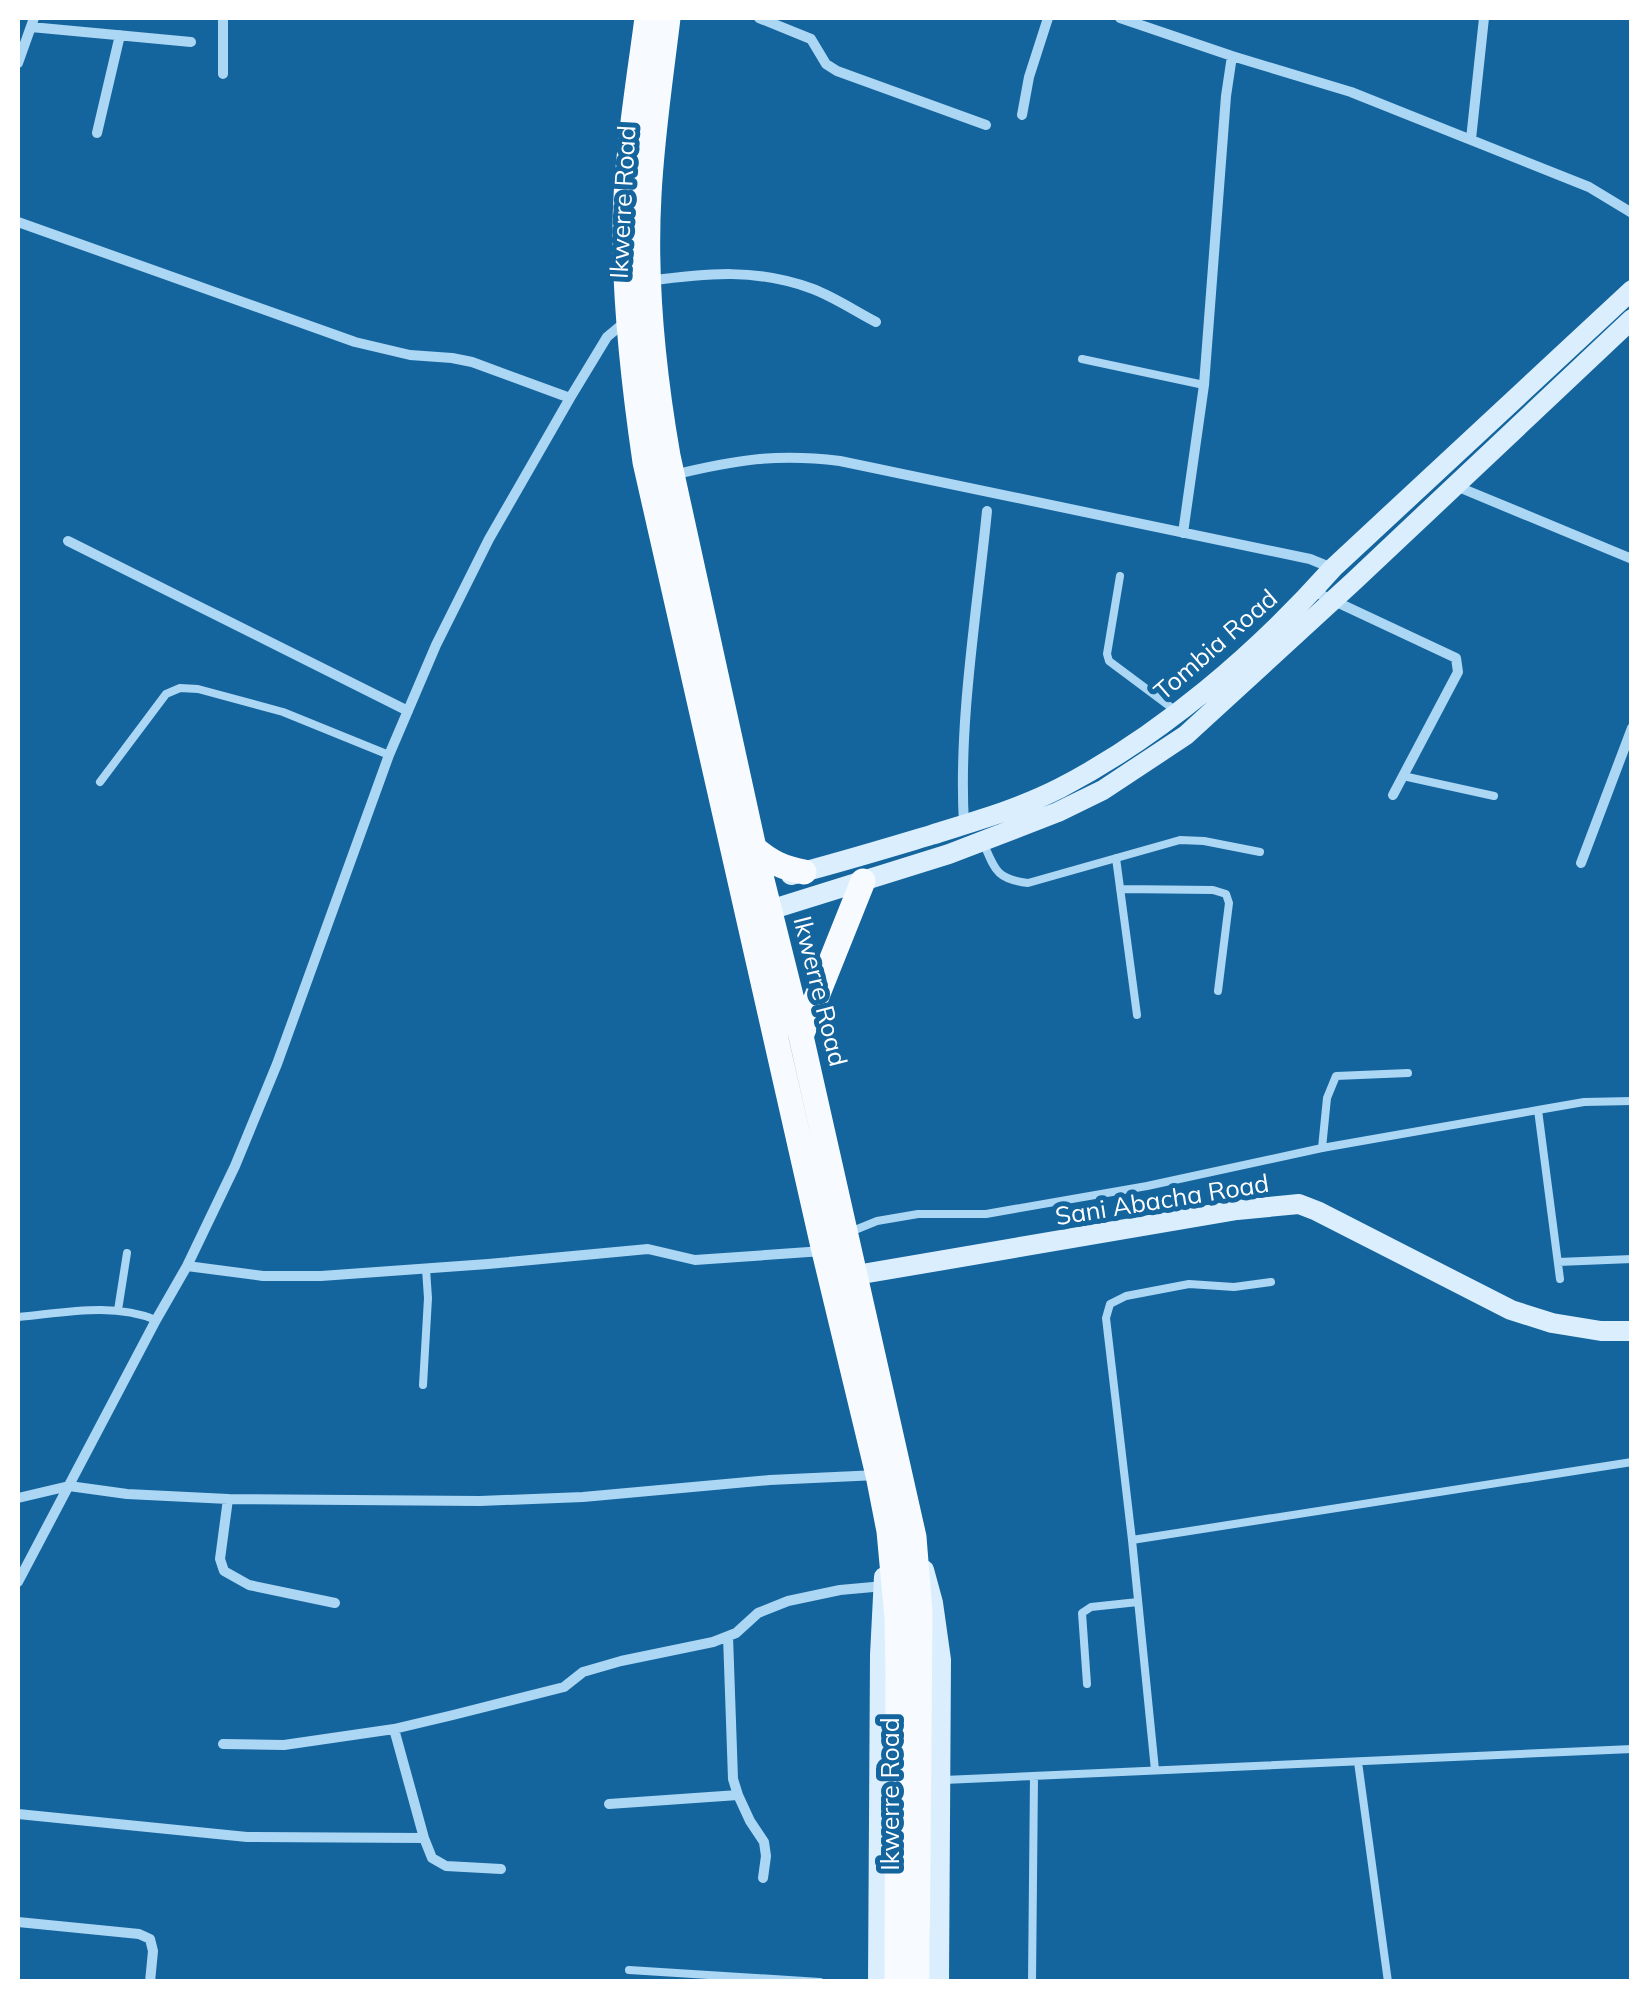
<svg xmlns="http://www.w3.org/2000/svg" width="1649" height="1999" viewBox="0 0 1649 1999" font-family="Mulish,sans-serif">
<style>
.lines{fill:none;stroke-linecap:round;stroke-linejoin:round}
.lane{stroke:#abd6f4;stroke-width:8}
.street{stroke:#abd6f4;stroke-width:10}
.secondary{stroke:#daeefd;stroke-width:20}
.primary{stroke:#f7fbff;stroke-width:25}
.labels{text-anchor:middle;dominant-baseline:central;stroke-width:10;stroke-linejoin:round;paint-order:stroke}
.street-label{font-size:25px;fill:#fff;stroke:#14649d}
</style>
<rect width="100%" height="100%" fill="#14649d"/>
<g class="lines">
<path class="lane" d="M1082,359L1204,385
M1120,576L1107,654L1109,661L1176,711
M1403,776L1494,796
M100,782L166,694L180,688L198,689L283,712L389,755
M983,842C995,870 996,879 1028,883L1180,840L1204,841L1260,852
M1116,858L1137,1015
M1120,889L1213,890L1226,894L1229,903L1218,991
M1538,1110L1560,1279
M1322,1148L1327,1098L1336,1076L1408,1073
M850,1232L877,1221L918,1214H986L1147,1186L1322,1148L1538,1110L1584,1102L1632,1101
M1558,1262L1632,1259
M118,1310L127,1253
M18,1317C63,1313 113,1302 156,1320
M423,1385L428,1298L426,1269
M1132,1540L1632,1462
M1087,1684L1082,1613L1091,1607L1138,1602
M1358,1762L1388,1982
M1155,1770L1132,1540L1106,1318L1110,1304L1126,1296L1189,1284L1234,1287L1271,1282
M944,1780L1632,1749
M629,1970L820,1982
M1032,1982L1034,1776"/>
<path class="street" d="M759,18L811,39L826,64L837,71L986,125
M1120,18L1232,56L1351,92L1589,187L1632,213
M31,27L191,42
M18,63L34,18
M223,74V18
M1022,115L1029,77L1048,18
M97,133L120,35
M1471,139L1484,18
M18,222L355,342L410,355L452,358L472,362L570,398
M649,281C707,273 757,268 813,289C834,297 855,311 876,322
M673,475C735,460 776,453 840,461L1310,559L1332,568
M1456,486L1632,559
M1183,533L1204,385L1226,96L1232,56
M68,541L408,711
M1313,591L1456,658L1458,672L1393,795
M964,824C958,723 977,612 987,511
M1581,863L1632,728
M187,1266L263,1276H321L488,1264L648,1249L695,1260L823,1251
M18,1498L69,1486L127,1494L228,1499L480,1501L583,1497L770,1480L878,1475
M228,1499L220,1559L224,1571L249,1585L335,1603
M18,1582L156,1320L187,1266L235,1166L277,1064L389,755L436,645L489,539L570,398L607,337L625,322
M728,1636L733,1779L738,1795L750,1821L764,1842L766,1856L763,1878
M394,1729L424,1838L432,1858L446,1866L501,1869
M223,1744L284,1745L394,1729L453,1715L564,1687L583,1672L621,1661L713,1642L736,1633L758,1613L788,1601L840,1590L884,1586
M609,1804L738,1795
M18,1814L247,1837L424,1838
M18,1922L139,1934L150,1939L153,1951L150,1982"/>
<path class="secondary" d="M791,875C838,863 884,849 931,835C975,821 1019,809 1060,788C1162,735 1257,653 1333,568L1632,290
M760,913L949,854L1058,812L1103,790L1186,735L1354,581L1632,319
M856,1275L1237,1210L1299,1204L1317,1211L1511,1310L1552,1323L1601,1331H1632
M924,1570L933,1603L941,1660L939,1982
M878,1982L880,1655L884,1577"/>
<path class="primary" d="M647,18C638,87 625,162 625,232C625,309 634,387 645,462L824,1251L878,1475L889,1531L897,1618L898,1674L897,1982
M668,18C661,76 652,135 649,195C644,283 653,370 668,456L754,848L801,1036L914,1537L920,1613L917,1982
M754,848C770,862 783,868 804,872
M801,1036L863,881"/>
</g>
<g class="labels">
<g class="street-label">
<text transform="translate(622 202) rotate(-87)">Ikwerre Road</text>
<text transform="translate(1215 644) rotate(-41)">Tombia Road</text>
<text transform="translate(821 991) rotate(76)">Ikwerre Road</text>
<text transform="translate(1162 1199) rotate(-9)">Sani Abacha Road</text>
<text transform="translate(889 1794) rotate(-90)">Ikwerre Road</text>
</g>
</g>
<rect width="1649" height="1999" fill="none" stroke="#ffffff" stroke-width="40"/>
</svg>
